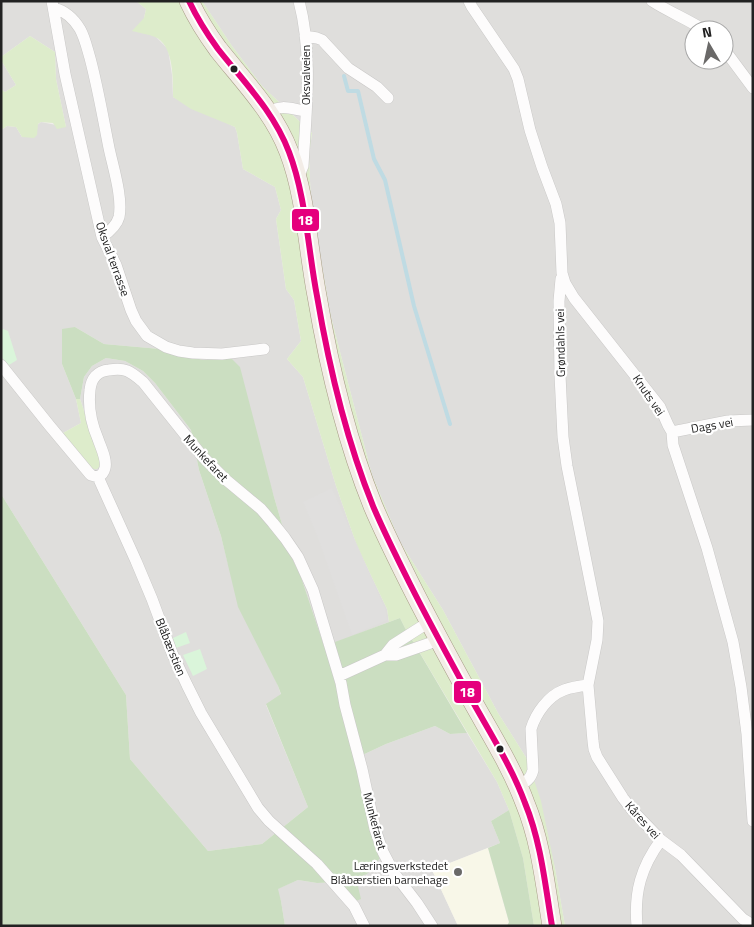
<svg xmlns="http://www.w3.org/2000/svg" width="754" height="927" viewBox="0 0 754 927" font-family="'Titillium Web',sans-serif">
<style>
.residential{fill:#dfdedc;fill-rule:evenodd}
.education{fill:#f8f7e8}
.grass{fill:#ddeccb}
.forest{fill:#cbdec1}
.park{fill:#daf5da}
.parking{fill:#e0dfde}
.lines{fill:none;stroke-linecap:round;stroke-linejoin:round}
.stream{stroke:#bfdbe3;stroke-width:4}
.street-casing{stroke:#c9c8c7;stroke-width:12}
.primary-casing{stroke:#a79c86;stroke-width:20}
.street{stroke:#fdfcfc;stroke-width:11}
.primary{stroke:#f3ede7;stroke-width:19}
.bus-1-casing{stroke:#fff;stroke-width:10}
.bus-1{stroke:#e5007d;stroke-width:6}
.bus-dot{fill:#222;stroke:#fff;stroke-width:2}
.poi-dot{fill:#6a6968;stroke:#fff;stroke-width:2}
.labels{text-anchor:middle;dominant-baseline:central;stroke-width:4.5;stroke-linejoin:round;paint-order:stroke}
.street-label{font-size:12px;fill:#222;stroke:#fff}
.poi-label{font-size:12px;fill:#222;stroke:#fff;text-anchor:end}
.line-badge{stroke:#fff;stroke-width:2}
.badge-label{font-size:14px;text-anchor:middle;font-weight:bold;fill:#fff}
</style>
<rect width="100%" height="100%" fill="#f0eeeb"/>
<path class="residential" d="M1,1H136L146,9L144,18L157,38L168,49L172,75L173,97L235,127L237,133L243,169L275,187L281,210L276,219L286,289L294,300L301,341L287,359L303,377L336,486L357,546L387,609L389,622L324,647L301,577L292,558L274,497L231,358L203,360L160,349L104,344L75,327L62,364L76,399L81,423L63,433L101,461L80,399L84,377L92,366L106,358L125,361L143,371L155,383L191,430L199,470L221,536L228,564L278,686L281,695L266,705L308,807L262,844L208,851L130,759L126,695L1,494V130L7,126L16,127L22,137L41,122L66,127L56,79L55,52L30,36L1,57Z
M202,1H753V926H565L555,868L527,759L498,713L443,610L400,542L372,475L331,317L311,204L309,156L312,133L262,86L232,46ZM694,30H724V60H694Z
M1,60L16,85L5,92L1,89Z
M435,726L450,734L467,733L497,782L509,810L491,821L500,843L432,870L458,926H285L281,901L277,889L298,880L317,883L341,882L355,900L356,758L386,744Z"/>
<path class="education" d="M488,848L509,923L507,926H458L432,870Z"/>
<path class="grass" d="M136,1H202L232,46L262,86L312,133L309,156L311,204L331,317L372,475L400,542L443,610L498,713L527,759L541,801L555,868L565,926H534L523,858L509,810L497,782L405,628L400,618L389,622L387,609L357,546L336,486L303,377L287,359L301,341L294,300L286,289L276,219L281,210L275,187L243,169L237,133L235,127L191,109L173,97C173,80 174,45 155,37C148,34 139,33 132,31L144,18L146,9Z
M30,36L55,52L56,79L66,127L57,129L53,123L41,122L38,124L37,135L34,138L22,137L16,127L7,126L1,130V89L5,92L16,85L1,60V57Z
M76,399H80L101,461L100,466L97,469H94L89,466L63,433L81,423Z"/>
<path class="forest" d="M75,327L104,344L160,349L203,360L231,358L240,367L274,497L292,558L301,577L324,646L400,618L405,628L467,733L450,734L435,726L386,744L356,758L380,858L367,874L356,878L361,899L356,901L340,882L317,883L298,880L278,889L281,901L285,926H1V494L126,695L130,759L208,851L262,844L308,807L266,704L281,694L278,686L238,607L221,536L199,470L191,430L155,383L143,371L125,361L106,358L92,366L84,377L80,399H76L62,364V329Z
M509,810L523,858L534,926H507L509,922L488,848L500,843L491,821Z"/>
<path class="park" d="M3,329L8,331L17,360L9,365L1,357V331Z
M186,632L190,643L176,648L173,638Z
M200,649L207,669L193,676L183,655Z"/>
<path class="parking" d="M332,488L385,608L387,620L352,635L318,538L303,502Z"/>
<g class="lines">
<path class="stream" d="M344,76L348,91H358L374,159L385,180L414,306L450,424"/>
<g class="street-casing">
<path id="street" d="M52,1L65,74L102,237L116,265L131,310L136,321L147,336L166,347L179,351L193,353L222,354L264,349
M469,1L472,7L514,69L518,79L530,130L542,167L556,204L560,223L562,273L565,283L574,298L660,407L668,425L672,432L673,445L707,548L733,642L741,687L747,734L753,821
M652,1C669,12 687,19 704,30
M54,8C65,11 74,19 80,29C85,38 87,48 90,58C98,88 103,118 109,148C113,167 123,198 119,217C117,225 109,232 102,237
M305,36L317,38L322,40L348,68L377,87L388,98
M724,49L753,88
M268,112C282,104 291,109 305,111
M298,178L303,166C306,112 313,54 299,1
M562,278L561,279L559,301L560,375L563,437L567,466L598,621L597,640L588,685L593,741L594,749L597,757L623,798L633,811L661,840L681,855L743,919L753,925
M1,365L49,425L89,473L91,475L98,477L136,561L152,599L172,653L187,685L201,713L258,808L269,821L317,864L354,906L364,926
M672,432L728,421L753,420
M98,477C102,475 104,473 105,468C107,459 101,448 98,439C91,423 88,407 90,390C91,379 97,371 109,370C126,367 131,372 143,382L203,457L225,479L261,509L273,523L285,538L298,557L313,590L341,683L345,705L362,769L375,829L383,852L394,873L417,903L432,926
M385,655H396L439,640
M339,676L385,655L393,645L429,622
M518,786C526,782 531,779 533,770L531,729C536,713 548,696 564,690C572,687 580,686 588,685
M637,926C634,892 641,867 661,840"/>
</g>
<g class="primary-casing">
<path id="primary" d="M189,1C197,18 207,34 218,49C244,82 274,112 289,152C306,196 308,250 317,296C329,367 346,439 373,506C384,532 397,558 410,584C430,624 452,664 474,704C492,736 512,768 525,803C541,842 545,884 552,926"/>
</g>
<use href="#street" class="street"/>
<use href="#primary" class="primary"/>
<g class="bus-1-casing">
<path id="bus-1" d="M189,1C197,18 207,34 218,49C244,82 274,112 289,152C306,196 308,250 317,296C329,367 346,439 373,506C384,532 397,558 410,584C430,624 452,664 474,704C492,736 512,768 525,803C541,842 545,884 552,926"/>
</g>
<use href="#bus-1" class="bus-1"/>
</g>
<g class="bus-dot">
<circle cx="234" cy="69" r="4.5"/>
<circle cx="500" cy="749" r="4.5"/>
</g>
<circle class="poi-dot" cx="458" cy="872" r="5"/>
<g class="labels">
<g class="street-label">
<text transform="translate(305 75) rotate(-90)">Oksvalveien</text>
<text transform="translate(113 259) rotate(70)">Oksval terrasse</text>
<text transform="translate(560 343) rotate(-91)">Grøndahls vei</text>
<text transform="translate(649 395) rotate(56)">Knuts vei</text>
<text transform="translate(712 425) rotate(-10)">Dags vei</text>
<text transform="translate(206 458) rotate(47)">Munkefaret</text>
<text transform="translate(171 647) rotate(68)">Blåbærstien</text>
<text transform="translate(643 820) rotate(48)">Kåres vei</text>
<text transform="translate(375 821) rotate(75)">Munkefaret</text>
</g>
<g class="poi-label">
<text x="448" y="865">Læringsverkstedet<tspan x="448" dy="14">Blåbærstien barnehage</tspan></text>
</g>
</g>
<g class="line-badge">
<rect x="291" y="208" width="29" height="24" rx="5" fill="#e5007d"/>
<rect x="453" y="680" width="29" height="24" rx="5" fill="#e5007d"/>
</g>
<g class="badge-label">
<text x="305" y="225">18</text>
<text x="467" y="697">18</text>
</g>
<rect width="754" height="927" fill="none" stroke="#222222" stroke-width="5"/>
<g transform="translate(709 45) rotate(351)"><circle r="24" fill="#ffffff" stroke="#a7a7a7"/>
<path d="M0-4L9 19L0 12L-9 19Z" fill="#6a6968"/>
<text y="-8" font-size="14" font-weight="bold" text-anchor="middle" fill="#222222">N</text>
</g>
</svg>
